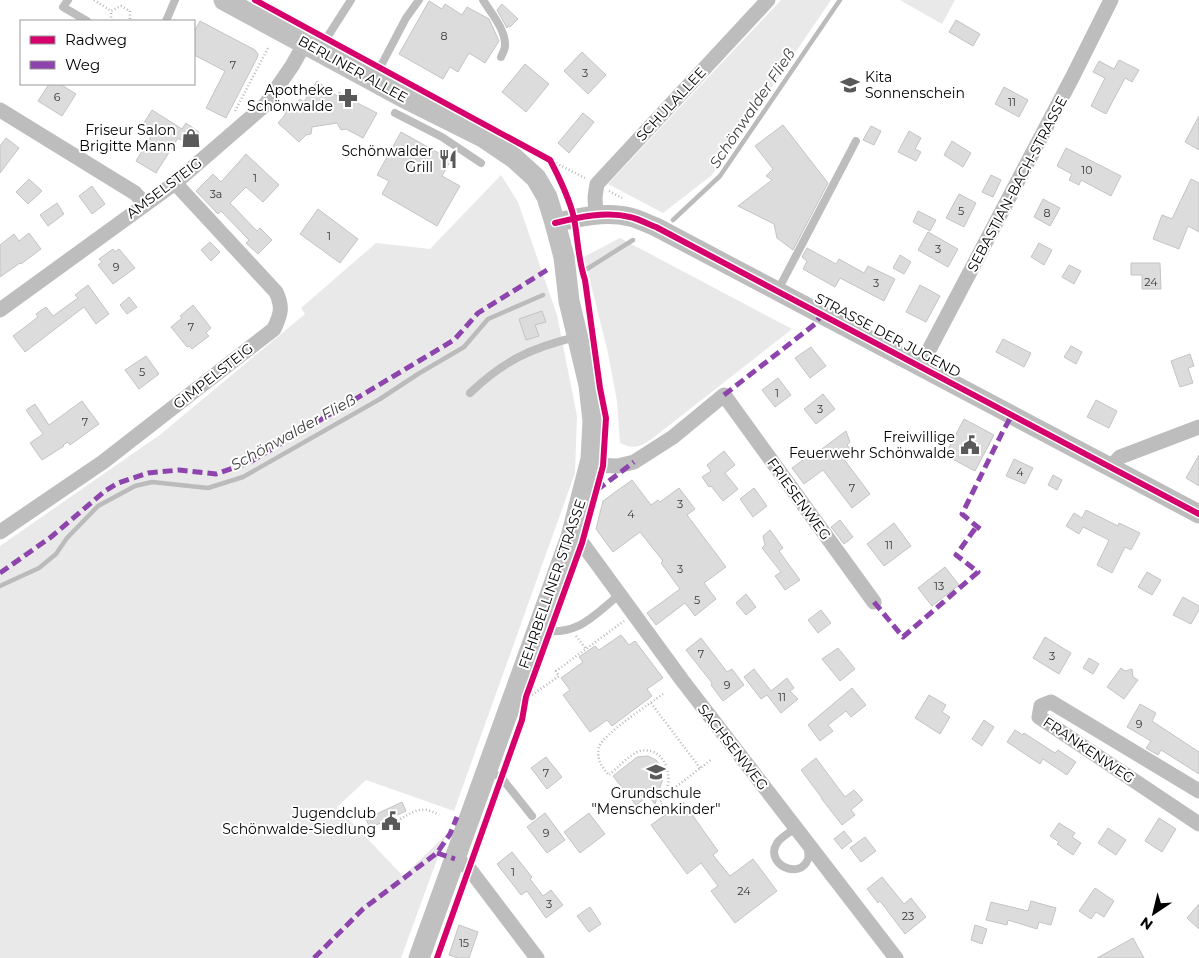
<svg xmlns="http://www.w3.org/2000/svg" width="1199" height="958" viewBox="0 0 1199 958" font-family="Montserrat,sans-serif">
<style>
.green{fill:#e9e9e9}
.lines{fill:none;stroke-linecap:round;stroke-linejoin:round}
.stream{stroke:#bbb;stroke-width:4.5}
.building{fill:#dcdcdc;stroke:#c4c4c4}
.path{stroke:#b8b8b8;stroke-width:2.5;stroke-dasharray:1 2.5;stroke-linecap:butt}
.service{stroke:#bdbdbd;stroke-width:8}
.minor{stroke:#bdbdbd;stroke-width:15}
.tertiary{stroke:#bdbdbd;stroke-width:19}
.secondary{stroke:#c0c0c0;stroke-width:21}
.quiet{stroke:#8e44ad;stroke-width:5;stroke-dasharray:10 5;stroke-linecap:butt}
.cycleway-casing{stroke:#fff;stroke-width:9}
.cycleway{stroke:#d6006c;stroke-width:6}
.labels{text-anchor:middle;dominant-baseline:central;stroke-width:4;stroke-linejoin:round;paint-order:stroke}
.number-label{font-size:11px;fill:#373737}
.street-label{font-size:14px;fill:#000;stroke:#fff}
.poi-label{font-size:14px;fill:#000;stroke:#fff;text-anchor:end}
.water-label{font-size:15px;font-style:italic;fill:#3f3f3f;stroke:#fff}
</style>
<rect width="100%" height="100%" fill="#fff"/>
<path class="green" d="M781,0H831L712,175L663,213L608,184Z
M900,0H955L942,24Z
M501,175L518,202L557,315L577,416L575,473L454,811L366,780L337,807L403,876L446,835L401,958H0V546L161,434L305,314L301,308L376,243L430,249Z
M620,238L792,329L653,438C640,447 635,450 620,443L617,401L608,353L584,257Z"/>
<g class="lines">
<path class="stream" d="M673,220L720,176L840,0
M587,269L633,240
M0,586L39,568L56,554L67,538L98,506L135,486L152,482L208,488L243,477L380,399L418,374L464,347L488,319L543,295"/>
</g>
<path class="building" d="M429,1L442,9L445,4L462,15L467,7L489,19L499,41L485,63L469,53L458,72L450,67L443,79L399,54Z
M502,4L518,19L510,27L508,26L507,28L497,10Z
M956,20L980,34L973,46L949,32Z
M200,21L255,50L258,54L257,58L226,118L206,108L225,71L194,55V32Z
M582,52L606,75L588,94L564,71Z
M1119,60L1139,70L1132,82L1125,78L1106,114L1091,106L1105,78L1093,72L1099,61L1114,69Z
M525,64L549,84L526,112L502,92Z
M317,81L337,96L339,92L351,99H356L359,104L377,113L363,138L346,129L341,130L337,123L312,127L311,134L306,135L299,142L278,123L285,115L286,110L291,109L300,99L304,102Z
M49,84H60L76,94L62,116L38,101Z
M1004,87L1028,100L1019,117L995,104Z
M152,110L182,129L186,123L200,133L191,147L178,138L156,173L136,161L153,133L142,126Z
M583,113L594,122L569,153L558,143Z
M1199,116V150L1185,142Z
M783,125L828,183L793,250L777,238L774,224L738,206L772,180L766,176L773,169L755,146Z
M871,126L881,131L874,145L863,140Z
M909,131L921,138L915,149L921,152L916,161L898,152Z
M401,132L451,160L442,176L460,186L437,226L382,194L389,181L377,175Z
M6,138L19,148L0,173V146Z
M952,141L971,153L963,167L944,155Z
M1066,148L1121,176L1111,196L1081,180L1079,185L1069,180L1072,174L1057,166Z
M246,154L279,185L263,202L246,187L230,203L257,231L260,228L272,240L258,254L246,243L249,240L221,211L218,214L196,191L213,174L221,182Z
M991,175L1001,180L993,197L982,192Z
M29,179L42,191L28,204L16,192Z
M1191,179L1199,183V232L1188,226L1179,249L1153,239L1162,215L1172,219Z
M92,186L105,204L92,214L79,196Z
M959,194L976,203L964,227L946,218Z
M1043,199L1060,208L1050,226L1034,217Z
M57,203L64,214L48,226L40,215Z
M318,209L358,239L340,263L300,234Z
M918,211L936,220L930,231L913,222Z
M928,232L958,249L948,267L918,250Z
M29,233L41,249L21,264L20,263L0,277V245L14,234L19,241Z
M210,242L220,252L211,261L201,250Z
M1039,243L1052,250L1044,265L1031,257Z
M807,248L836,264L839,259L864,273L868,266L895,279L884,301L840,278L835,287L803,269L807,261L802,257Z
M113,249L115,252L119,249L135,268L113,284L98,265L102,262L99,259Z
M900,255L911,262L904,274L893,268Z
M1131,263H1160L1161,289H1142V275H1131Z
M1069,265L1081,271L1074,284L1062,277Z
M88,285L109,314L96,324L84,307L25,352L13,336L38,317L36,314L46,307L53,316L78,298L75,295Z
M920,285L940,296L926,322L906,312Z
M129,297L137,307L127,314L120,305Z
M193,305L211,328L206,333L209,336L192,349L189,346L187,347L171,327L182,318L180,316Z
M542,311L546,322L535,325L539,336L526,340L519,319Z
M1003,339L1031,353L1024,367L996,352Z
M1071,346L1082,352L1076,364L1064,357Z
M811,347L826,366L810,378L795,358Z
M1190,354L1194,366L1188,368L1193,383L1180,387L1171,361Z
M146,356L159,374L139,389L125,370Z
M778,378L791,395L775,407L762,390Z
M823,394L835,409L816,424L804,409Z
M1096,400L1117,411L1109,428L1087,417Z
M82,401L99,424L70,445L68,442L63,445L64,446L42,460L30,443L43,434L26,410L35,404L49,425Z
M964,419L994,435L975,471L945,455Z
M846,431L850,442L847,445L852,451L843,458L870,494L852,508L823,470L804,484L792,468L814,452L815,454Z
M724,451L735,465L725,473L738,489L723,501L711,486L709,487L702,477L711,471L707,465Z
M1199,455V486L1186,478Z
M1014,459L1033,468L1025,484L1006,476Z
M1053,475L1062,480L1057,490L1048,485Z
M632,480L651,505L658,500L660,502L679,488L695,509L687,515L726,567L704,583L716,599L695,616L685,603L656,625L647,613L680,589L661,563L663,561L640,532L613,552L596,529L603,501Z
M754,488L767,506L753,517L740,499Z
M1086,510L1118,526L1119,523L1140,533L1131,550L1125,547L1112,573L1097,565L1109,540L1083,527L1079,534L1066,526L1074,513L1082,518Z
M840,520L853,537L844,544L831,527Z
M894,523L911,546L884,566L867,544Z
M770,530L783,548L779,551L800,580L785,590L775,576L781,572L762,548L765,545L763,536Z
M945,567L959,585L932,606L918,588Z
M1147,572L1161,580L1152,595L1138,587Z
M746,594L756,607L746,615L736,603Z
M1183,597L1199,606V610L1191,624L1173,615Z
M821,610L831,623L818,633L808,620Z
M621,635L629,645L635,641L663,678L647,689L652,696L612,726L607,720L590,732L563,695L570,690L561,678L583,662L579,657L595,646L599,650Z
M1045,637L1071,653L1059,674L1033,658Z
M701,638L727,672L732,669L744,685L723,701L711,685L712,683L686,650Z
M838,648L855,669L840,681L822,659Z
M1089,658L1099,664L1093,674L1083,668Z
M1121,668L1125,671L1132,669L1133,677L1138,680L1124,699L1107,687Z
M754,669L771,691L787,678L794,688L790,691L798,699L781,713L767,695L761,699L744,677Z
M852,688L866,705L851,717L846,711L828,725L833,731L820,741L808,725Z
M929,695L946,705L942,712L950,717L940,734L915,718Z
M1140,704L1156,713L1152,721L1199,752V774L1161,750L1158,755L1146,748L1151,741L1127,727Z
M984,720L994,727L982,746L972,739Z
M1015,730L1023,735L1024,733L1055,753L1058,750L1076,762L1067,775L1043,759L1040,764L1007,742Z
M648,756L656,760L662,768L663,778L655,804L648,796L636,805L613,776L637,757Z
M546,757L562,777L547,789L531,768Z
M816,758L845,797L854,790L863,800L851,810L855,815L842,825L821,798H822L801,770Z
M402,802L406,811L370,828L366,819Z
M683,802L718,851L713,855L730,876L753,859L777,891L735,923L711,891L718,886L701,863L687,874L651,825Z
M545,813L565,840L547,853L527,827Z
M589,813L605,834L580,853L564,832Z
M1159,818L1176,829L1162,852L1145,841Z
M1059,823L1075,833L1072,837L1081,843L1073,855L1057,844L1059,842L1050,836Z
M1108,828L1126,840L1116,855L1098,843Z
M844,831L852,841L842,849L834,839Z
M865,837L876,851L861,862L850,848Z
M512,852L532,877L530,879L543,896L551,890L563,905L546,918L527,891L521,895L497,864Z
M882,877L904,904L911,898L926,917L905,934L880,901L878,903L867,889Z
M1095,888L1114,901L1104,917L1096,912L1091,919L1079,911Z
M1031,901L1056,908L1051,925L1039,922L1037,929L1008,920L1007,925L986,920L991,902L1028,911Z
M1199,904V929L1187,918Z
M590,907L601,924L589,932L577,916Z
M459,925L478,932L469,958H458L449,955Z
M975,925L987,929L982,944L971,940Z
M1133,938L1144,958H1097Z"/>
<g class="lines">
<path class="path" d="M94,0L111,11
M111,21V11L121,6L130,11V21
M235,111L268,48
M550,160L585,178
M609,191L622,198
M576,636L586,649
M663,694C651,703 603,734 599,747C596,759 602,767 609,775C616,769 631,753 640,751C669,745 676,786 660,802L668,813
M532,695L559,676L556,671L624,621
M651,703L700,768
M668,793L712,759
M397,821C413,812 421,804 439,815"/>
<path class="service" d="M68,0L63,7L87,21
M483,0C491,13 506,30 505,46C505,50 502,54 501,57
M166,21L175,0
M319,50L351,0
M374,79L406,18L419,0
M395,113L442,137L481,163
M778,290L856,141
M470,393C504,361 530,348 576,337
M539,630C577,637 592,617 619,595
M488,772L501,777L532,816
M796,828C790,832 781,837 777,843C764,864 800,881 808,859C809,856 808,851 808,847"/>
<path class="minor" d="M0,110L135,193L145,204
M596,216L595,197L597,184L768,0
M0,310L175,183L265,105L292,66L305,43
M920,367L1073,76L1111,0
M590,465L618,466L634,462L673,437L724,395L874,602
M1111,467L1120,457L1199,427
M0,532L103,462L274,329C281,314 283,307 276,292L175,183
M571,537L582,543L682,680L896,958
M1199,791L1051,702L1041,706L1039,717L1199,824
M455,859L468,867L537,958"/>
<path class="tertiary" d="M555,223C579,217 606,211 630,217C639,219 648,224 656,227L1199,514"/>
<path class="secondary" d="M224,0L403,97L483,137L514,158L536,178L547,197L555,223L564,257L569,301L589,385L593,421L591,459L571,537L419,958"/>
<path class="quiet" d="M724,395L815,324L822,314
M597,490L634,462
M980,529L962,514L1003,431L1012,415
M0,573L51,537L105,491L118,483L148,473L179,470L216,474L250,462L454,340L478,313L547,270
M874,602L903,637L978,572L956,555L977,526
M437,853L455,859
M314,958L363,909L437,853L450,834L457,817"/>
<g class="cycleway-casing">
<path id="cycleway" d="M255,0L550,160C560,179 569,197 574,218C578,239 578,260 585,280L600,388L606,418L603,466L582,543L526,697L522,720L437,958
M555,223C579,217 606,211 630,217C639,219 648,224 656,227L1199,514"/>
</g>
<use href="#cycleway" class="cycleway"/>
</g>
<defs>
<g id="school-bare" transform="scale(1.5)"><path d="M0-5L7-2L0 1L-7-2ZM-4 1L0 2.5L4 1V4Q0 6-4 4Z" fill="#595959" stroke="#fff" stroke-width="2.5" paint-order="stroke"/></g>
<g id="pharmacy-bare" transform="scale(1.5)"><path d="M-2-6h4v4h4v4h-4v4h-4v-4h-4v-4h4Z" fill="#595959" stroke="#fff" stroke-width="2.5" paint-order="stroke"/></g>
<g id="shop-bare" transform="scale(1.5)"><path d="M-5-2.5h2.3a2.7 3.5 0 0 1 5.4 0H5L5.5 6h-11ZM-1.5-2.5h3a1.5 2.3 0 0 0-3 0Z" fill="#595959" stroke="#fff" stroke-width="2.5" paint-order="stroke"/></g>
<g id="restaurant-bare" transform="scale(1.5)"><path d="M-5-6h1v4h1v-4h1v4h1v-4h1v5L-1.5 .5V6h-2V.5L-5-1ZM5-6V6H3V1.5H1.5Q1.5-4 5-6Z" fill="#595959" stroke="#fff" stroke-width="2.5" paint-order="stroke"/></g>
<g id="civic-bare" transform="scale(1.5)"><path d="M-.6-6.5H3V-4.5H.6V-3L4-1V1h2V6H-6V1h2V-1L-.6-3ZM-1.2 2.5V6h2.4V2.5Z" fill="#595959" stroke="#fff" stroke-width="2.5" paint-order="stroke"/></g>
</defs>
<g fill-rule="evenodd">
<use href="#school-bare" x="850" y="85"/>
<use href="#pharmacy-bare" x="348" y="98"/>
<use href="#shop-bare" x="191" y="138"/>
<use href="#restaurant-bare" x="448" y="159"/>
<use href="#civic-bare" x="970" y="445"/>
<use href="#school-bare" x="656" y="772"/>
<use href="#civic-bare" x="391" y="821"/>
</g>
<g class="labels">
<g class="number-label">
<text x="444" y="36">8</text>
<text x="233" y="65">7</text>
<text x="585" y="73">3</text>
<text x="57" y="97">6</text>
<text x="1012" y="102">11</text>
<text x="1087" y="170">10</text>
<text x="255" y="178">1</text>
<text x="216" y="194">3a</text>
<text x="961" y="211">5</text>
<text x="1047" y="213">8</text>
<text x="329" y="236">1</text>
<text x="938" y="249">3</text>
<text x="116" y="267">9</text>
<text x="1151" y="282">24</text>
<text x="876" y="283">3</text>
<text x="191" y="327">7</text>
<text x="142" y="372">5</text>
<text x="777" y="393">1</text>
<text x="820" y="409">3</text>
<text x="85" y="422">7</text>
<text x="1020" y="472">4</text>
<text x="852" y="488">7</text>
<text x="680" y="504">3</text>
<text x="631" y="514">4</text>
<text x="889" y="545">11</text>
<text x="680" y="569">3</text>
<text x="939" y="586">13</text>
<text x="697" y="600">5</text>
<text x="701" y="654">7</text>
<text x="1052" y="656">3</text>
<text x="727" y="685">9</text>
<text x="782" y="697">11</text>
<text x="1139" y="724">9</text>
<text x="546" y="773">7</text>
<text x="546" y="833">9</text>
<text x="513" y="872">1</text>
<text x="744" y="891">24</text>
<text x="549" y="904">3</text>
<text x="908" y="916">23</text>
<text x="464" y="943">15</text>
</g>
<g class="street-label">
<text transform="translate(353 69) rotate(29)">BERLINER ALLEE</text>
<text transform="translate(671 104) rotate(-47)">SCHULALLEE</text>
<text transform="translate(1017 184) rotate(-62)">SEBASTIAN-BACH-STRASSE</text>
<text transform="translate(164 188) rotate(-37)">AMSELSTEIG</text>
<text transform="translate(888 335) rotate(28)">STRASSE DER JUGEND</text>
<text transform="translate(213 376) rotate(-38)">GIMPELSTEIG</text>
<text transform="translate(799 499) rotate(54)">FRIESENWEG</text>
<text transform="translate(552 584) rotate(-71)">FEHRBELLINER STRASSE</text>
<text transform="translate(733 747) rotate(52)">SACHSENWEG</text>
<text transform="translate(1089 750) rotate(34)">FRANKENWEG</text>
</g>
<g class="poi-label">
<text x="865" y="77" text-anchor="start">Kita<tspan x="865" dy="16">Sonnenschein</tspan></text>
<text x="333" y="90">Apotheke<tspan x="333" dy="16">Schönwalde</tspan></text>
<text x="176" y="130">Friseur Salon<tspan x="176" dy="16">Brigitte Mann</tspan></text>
<text x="433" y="151">Schönwalder<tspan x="433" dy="16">Grill</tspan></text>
<text x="955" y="437">Freiwillige<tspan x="955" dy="16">Feuerwehr Schönwalde</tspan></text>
<text x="656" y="793" text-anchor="middle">Grundschule<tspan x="656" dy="16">"Menschenkinder"</tspan></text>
<text x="376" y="813">Jugendclub<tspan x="376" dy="16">Schönwalde-Siedlung</tspan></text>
</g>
<g class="water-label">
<text transform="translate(752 108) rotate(-56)">Schönwalder Fließ</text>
<text transform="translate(293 432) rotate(-29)">Schönwalder Fließ</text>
</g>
</g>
<rect x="20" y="20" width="175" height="65" fill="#ffffff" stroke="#999999"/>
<rect x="30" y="36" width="25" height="8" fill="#d6006c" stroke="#999999"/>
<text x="65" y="45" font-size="15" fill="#000000">Radweg</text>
<rect x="30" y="61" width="25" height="8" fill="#8e44ad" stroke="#999999"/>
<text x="65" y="70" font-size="15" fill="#000000">Weg</text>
<g transform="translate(1154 913) rotate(215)" stroke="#ffffff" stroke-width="4" paint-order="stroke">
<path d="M0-4L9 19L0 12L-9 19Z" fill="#000000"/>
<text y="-8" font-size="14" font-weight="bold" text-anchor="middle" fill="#000000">N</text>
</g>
</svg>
